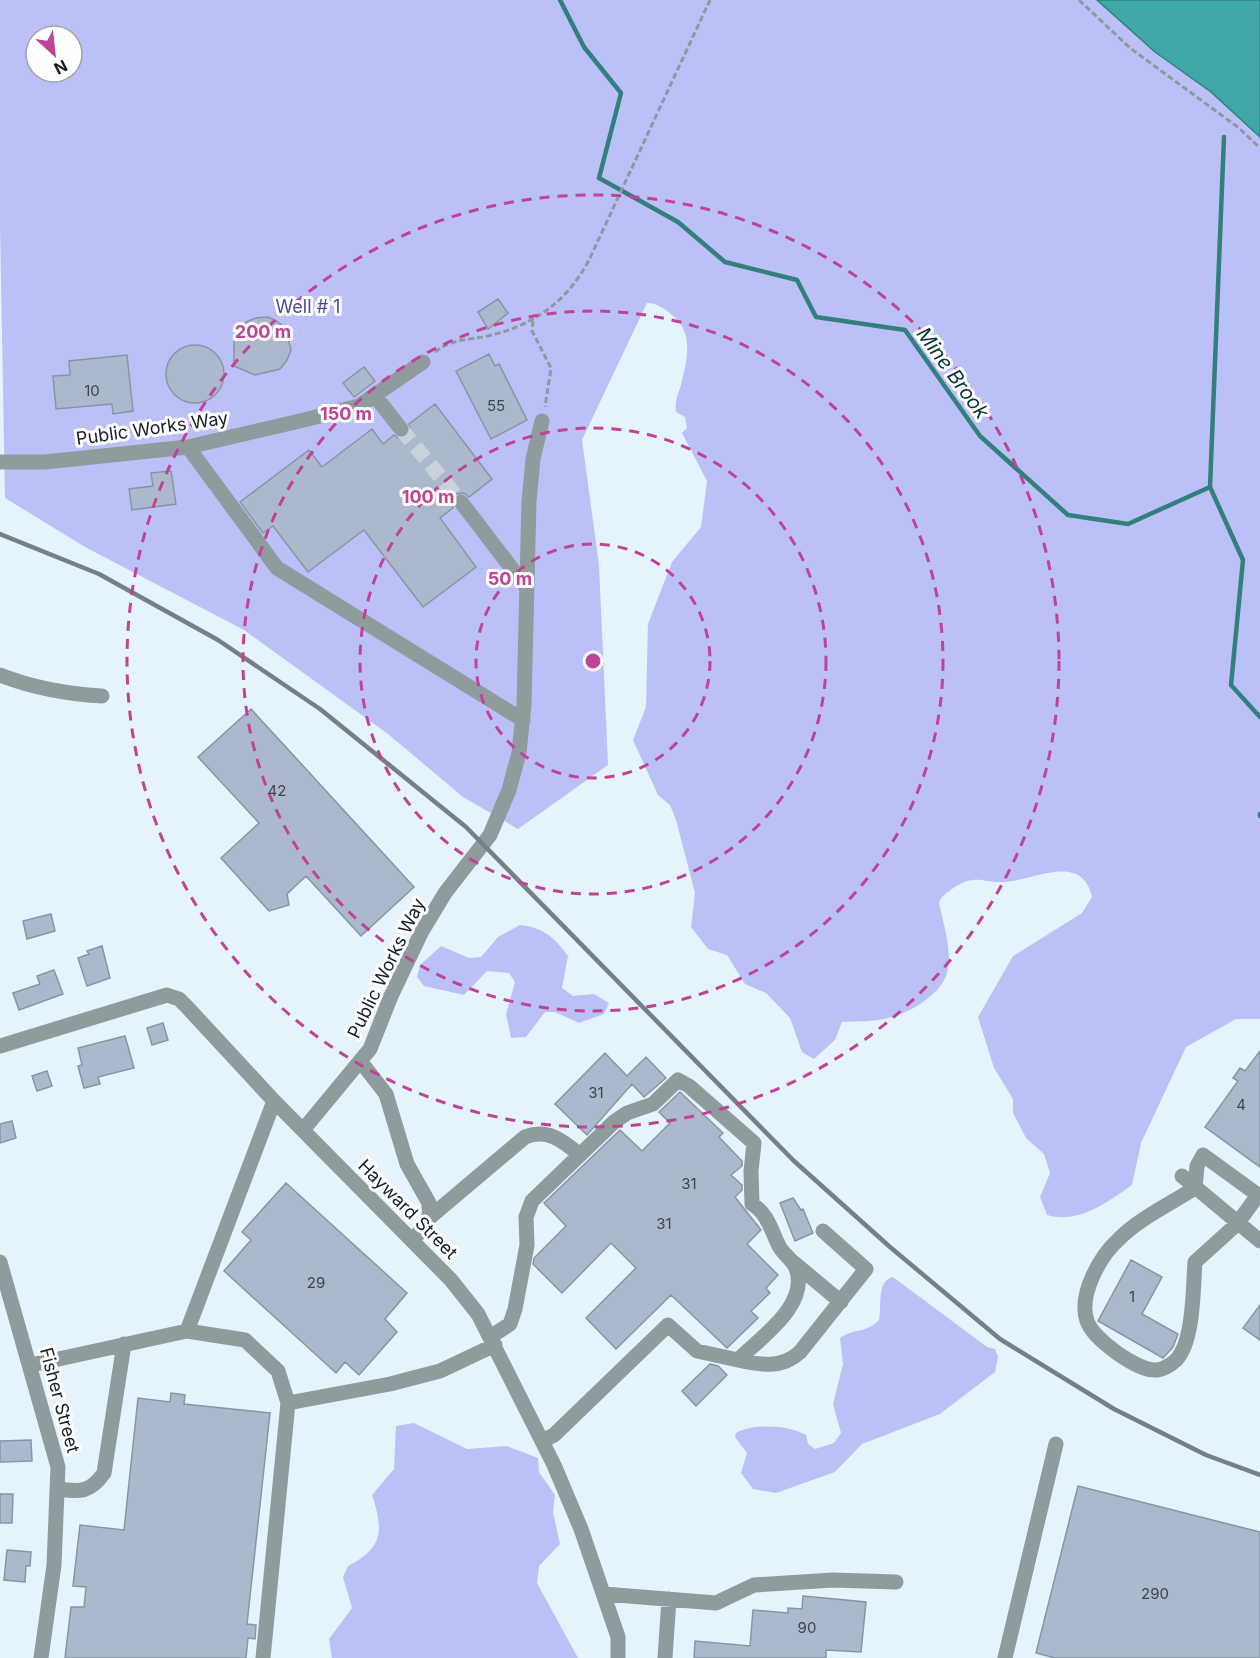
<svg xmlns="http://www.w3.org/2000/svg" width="1260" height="1658" viewBox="0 0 1260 1658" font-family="Inter,sans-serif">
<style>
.green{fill:#bbc1f6;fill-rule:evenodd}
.water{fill:#3fa8a6;stroke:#337f7f;stroke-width:1.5}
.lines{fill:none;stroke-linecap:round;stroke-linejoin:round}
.stream{stroke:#337f7f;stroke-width:4.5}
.building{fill:#acb9cd;stroke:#8895a7;stroke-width:1.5}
.minor-tunnel{stroke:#c6d3db;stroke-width:15;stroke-dasharray:15 8;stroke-linecap:butt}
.path{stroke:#8e99a1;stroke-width:3;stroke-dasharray:6 3;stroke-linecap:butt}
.minor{stroke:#909b9e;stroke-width:15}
.rail{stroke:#757f86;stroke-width:4.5}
.ring{fill:none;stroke:#bf4495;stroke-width:3;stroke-dasharray:10 8}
.labels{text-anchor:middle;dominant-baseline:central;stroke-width:6;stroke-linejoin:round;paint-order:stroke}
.number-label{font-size:15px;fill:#3c454e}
.park-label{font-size:18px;fill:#494a98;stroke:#fefefe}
.street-label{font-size:18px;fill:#161e23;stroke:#fefefe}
.water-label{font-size:20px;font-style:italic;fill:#003433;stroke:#fefefe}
.centre{fill:#bf4495;stroke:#fefefe;stroke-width:3}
.ring-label{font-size:18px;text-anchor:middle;font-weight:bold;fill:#bf4495;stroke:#fefefe;stroke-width:6;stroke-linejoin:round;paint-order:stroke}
</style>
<rect width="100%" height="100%" fill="#e5f3fc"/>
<path class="green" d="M0,0H1097L1155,52L1211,92L1260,137V1019H1236L1186,1047L1141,1143L1132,1185C1107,1203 1078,1224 1047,1215L1040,1197L1050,1173L1044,1154L1026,1138L1013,1113V1099L994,1068L978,1017L1013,956L1082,913L1092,897C1082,852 1035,880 1005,882C981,883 975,873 952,889C946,893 942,896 939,902C943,924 954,954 946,976C938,996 908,1014 888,1018C873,1022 856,1021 842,1022L835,1040L814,1059L802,1052L790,1018L766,993L745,984L727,955L708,949L691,927L695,893L676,820L670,805L658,795L633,740L646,707L648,624L672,562L701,527L707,481L682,433L687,428L685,417L676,412C674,399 680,392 682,380C688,357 693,331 672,315C665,309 657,303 647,303L582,440L599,565L608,765L518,829L463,797L388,734L244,630L85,547L5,498L0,225ZM36,36H72V72H36Z
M520,925C543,927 555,938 568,956L562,988L573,996L594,994L609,1003L604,1014L579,1023L555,1012H545L526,1037L511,1038L506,1014L515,982L509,973L487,971L464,995L424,986L417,977L420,965L441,946L469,958L481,957L498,937Z
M893,1277L987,1347L995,1349L998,1357L995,1372L940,1414L862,1444L835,1472L776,1493L753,1489L741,1473L747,1453L735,1437L736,1433C752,1423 790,1425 806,1435L808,1444L815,1449L834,1443L841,1433L833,1404L843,1364L840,1338C854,1328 865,1334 879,1320C882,1306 876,1281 893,1277Z
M414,1423L467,1449L507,1446L538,1458L539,1472L555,1495L553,1512L560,1544L539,1566L537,1583L578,1658H332L329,1639L352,1608L343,1577L348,1566C383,1548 384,1531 372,1495L394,1469L396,1426Z"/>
<path class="water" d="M1097,0H1260V137L1211,92L1155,52Z"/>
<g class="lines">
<path class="stream" d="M560,0L584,47L621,93L599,178L678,222L725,262L797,280L816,317L905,330L980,436L1068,515L1128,524L1210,487L1243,560L1231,685L1260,717
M1210,487L1224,137
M1260,814V816"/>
</g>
<path class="building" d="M498,299L508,313L488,329L478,312Z
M268,317L278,322L286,329L291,350L287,360L280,369L255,375L234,366V342L238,331L246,322L256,318Z
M166 374a29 29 0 1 1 58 0a29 29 0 1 1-58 0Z
M489,354L495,366L499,364L527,420L491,439L456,371Z
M127,355L133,411L113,414L112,404L56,409L53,376L70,375L69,361Z
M364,367L375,381L354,397L343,383Z
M435,404L492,479L469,497L464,493L456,494L452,499L453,508L440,518L476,567L423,607L364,530L308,572L273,526L263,533L240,502L309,450L322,467L372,429L383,444L394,435L398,438L407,437L410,432L409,424Z
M171,471L176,504L132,510L129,489L153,486L151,473Z
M251,709L414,887L361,936L306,876L287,894L289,905L269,911L221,858L259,823L198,757Z
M51,914L55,931L27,939L23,921Z
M102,946L110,978L87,986L78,958L89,954L87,951Z
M54,970L63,994L19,1010L13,993L40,984L37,976Z
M163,1023L168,1040L152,1045L147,1028Z
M125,1036L134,1068L98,1077L100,1084L84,1088L78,1066L82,1065L78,1048Z
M1260,1051V1167L1205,1127L1238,1081L1233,1078L1240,1068L1245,1071Z
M605,1053L627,1076L646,1057L666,1078L644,1097L632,1084L587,1135L555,1104Z
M47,1071L52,1086L37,1091L32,1076Z
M680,1092L723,1133L719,1137L742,1161V1166L731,1175L742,1185V1190L735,1197L761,1230L747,1244L778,1275L766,1288L770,1293L751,1311L758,1318L727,1348L671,1295L616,1349L586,1318L636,1268L611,1243L562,1293L533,1264L534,1258L566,1226L544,1203L620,1130L642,1151L670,1123L659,1112Z
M12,1121L16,1138L0,1143V1124Z
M286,1183L407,1293L385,1319L397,1332L359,1375L345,1362L336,1373L224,1271L251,1240L242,1232Z
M793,1198L801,1210L803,1209L813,1233L795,1241L780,1203Z
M1131,1260L1162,1277L1142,1314L1178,1334L1173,1347L1163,1358L1098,1321Z
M1260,1305V1340L1243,1328Z
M710,1364L718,1366L727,1375L696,1406L682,1391Z
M171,1393L185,1395L184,1404L270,1413L247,1624L256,1625L255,1639L248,1638L246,1658H65L71,1607H84L86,1587L73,1586L80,1525L124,1530L138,1398L170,1402Z
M31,1440L32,1461L0,1462V1441Z
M1078,1486L1260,1532V1658H1055L1036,1653Z
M0,1494H13L12,1523H0Z
M7,1550L31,1552L30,1566H26L25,1582L4,1580Z
M803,1596L866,1602L861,1652L826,1650V1658H694L695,1641L750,1646L753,1610L788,1613V1608L802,1609Z"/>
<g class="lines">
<path class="minor-tunnel" d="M401,429L461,502"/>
<path class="path" d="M1079,0L1130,48L1239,128L1260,148
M533,321L532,331L551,368L545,407
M435,352C452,338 472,340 492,335C536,324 568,300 589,260L710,0"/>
<path class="minor" d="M375,396L401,429
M188,447L277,568L523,720
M0,462H45L188,447L304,420L359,406L423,362
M461,502L526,587
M0,675C33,688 67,694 102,696
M0,1046L167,995L179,999L187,1007L274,1101L451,1280L478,1314L554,1465L581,1529L618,1637V1658
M361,1062L386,1094L407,1164L429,1203V1218L413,1241
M303,1130L370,1049L391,996L421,933L445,893L490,835L509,790L519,753L524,705L529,501L533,459L542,421
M1203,1155L1258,1195L1237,1224L1195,1262C1193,1287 1194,1342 1176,1360C1171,1365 1162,1370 1156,1370C1137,1371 1093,1339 1087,1321C1078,1295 1100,1256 1119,1239C1140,1218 1170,1204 1195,1188L1197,1166Z
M1182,1176L1260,1241
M429,1218L525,1137C548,1128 563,1141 580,1155
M0,1262L58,1467L54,1565L41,1658
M793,1262L841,1302
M187,1331L274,1101
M490,1337L510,1324L515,1309L527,1245L526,1217L532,1201L614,1122L627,1113L653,1104L678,1080L689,1086L754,1143L751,1171L752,1204C768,1214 771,1230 779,1246C783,1254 792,1259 796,1268C810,1305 760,1338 738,1360L697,1351L668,1325L554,1435L542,1441
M738,1360C761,1365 782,1369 800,1352L866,1269L823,1231
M31,1365L187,1331L245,1340L278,1371L288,1403
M57,1489C80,1492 90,1493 104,1473L124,1344
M604,1594L716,1603L754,1585L833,1580L896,1582
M263,1658L288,1403L390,1384L440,1371L495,1345
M665,1658L669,1599
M1005,1658L1056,1444"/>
<path class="rail" d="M0,534L99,574L218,640L320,709L466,827L794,1161L890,1247L1000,1339L1114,1409L1206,1455L1260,1475"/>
</g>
<g class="ring">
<circle cx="593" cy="661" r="117"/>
<circle cx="593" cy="661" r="233"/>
<circle cx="593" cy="661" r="350"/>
<circle cx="593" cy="661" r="466"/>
</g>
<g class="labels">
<g class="number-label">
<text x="92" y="390">10</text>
<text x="496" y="405">55</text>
<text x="277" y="790">42</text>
<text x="596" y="1092">31</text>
<text x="1241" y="1104">4</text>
<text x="689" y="1183">31</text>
<text x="664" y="1223">31</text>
<text x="316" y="1282">29</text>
<text x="1132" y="1296">1</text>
<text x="1155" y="1593">290</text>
<text x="807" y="1627">90</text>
</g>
<g class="park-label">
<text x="308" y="306">Well # 1</text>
</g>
<g class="street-label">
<text transform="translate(152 428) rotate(-8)">Public Works Way</text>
<text transform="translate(386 968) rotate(-64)">Public Works Way</text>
<text transform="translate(408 1209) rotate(45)">Hayward Street</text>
<text transform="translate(60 1400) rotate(75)">Fisher Street</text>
</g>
<g class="water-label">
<text transform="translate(953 373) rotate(54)">Mine Brook</text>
</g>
</g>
<circle cx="593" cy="661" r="9" class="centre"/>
<g class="ring-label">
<text x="263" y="338">200 m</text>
<text x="346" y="420">150 m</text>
<text x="428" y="503">100 m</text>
<text x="510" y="585">50 m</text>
</g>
<g transform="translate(54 54) rotate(153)"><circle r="28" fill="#fefefe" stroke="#a1a4a6" stroke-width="1.5"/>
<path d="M0-4.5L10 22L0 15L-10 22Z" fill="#bf4495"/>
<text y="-9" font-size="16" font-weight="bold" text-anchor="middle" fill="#161e23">N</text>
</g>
</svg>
